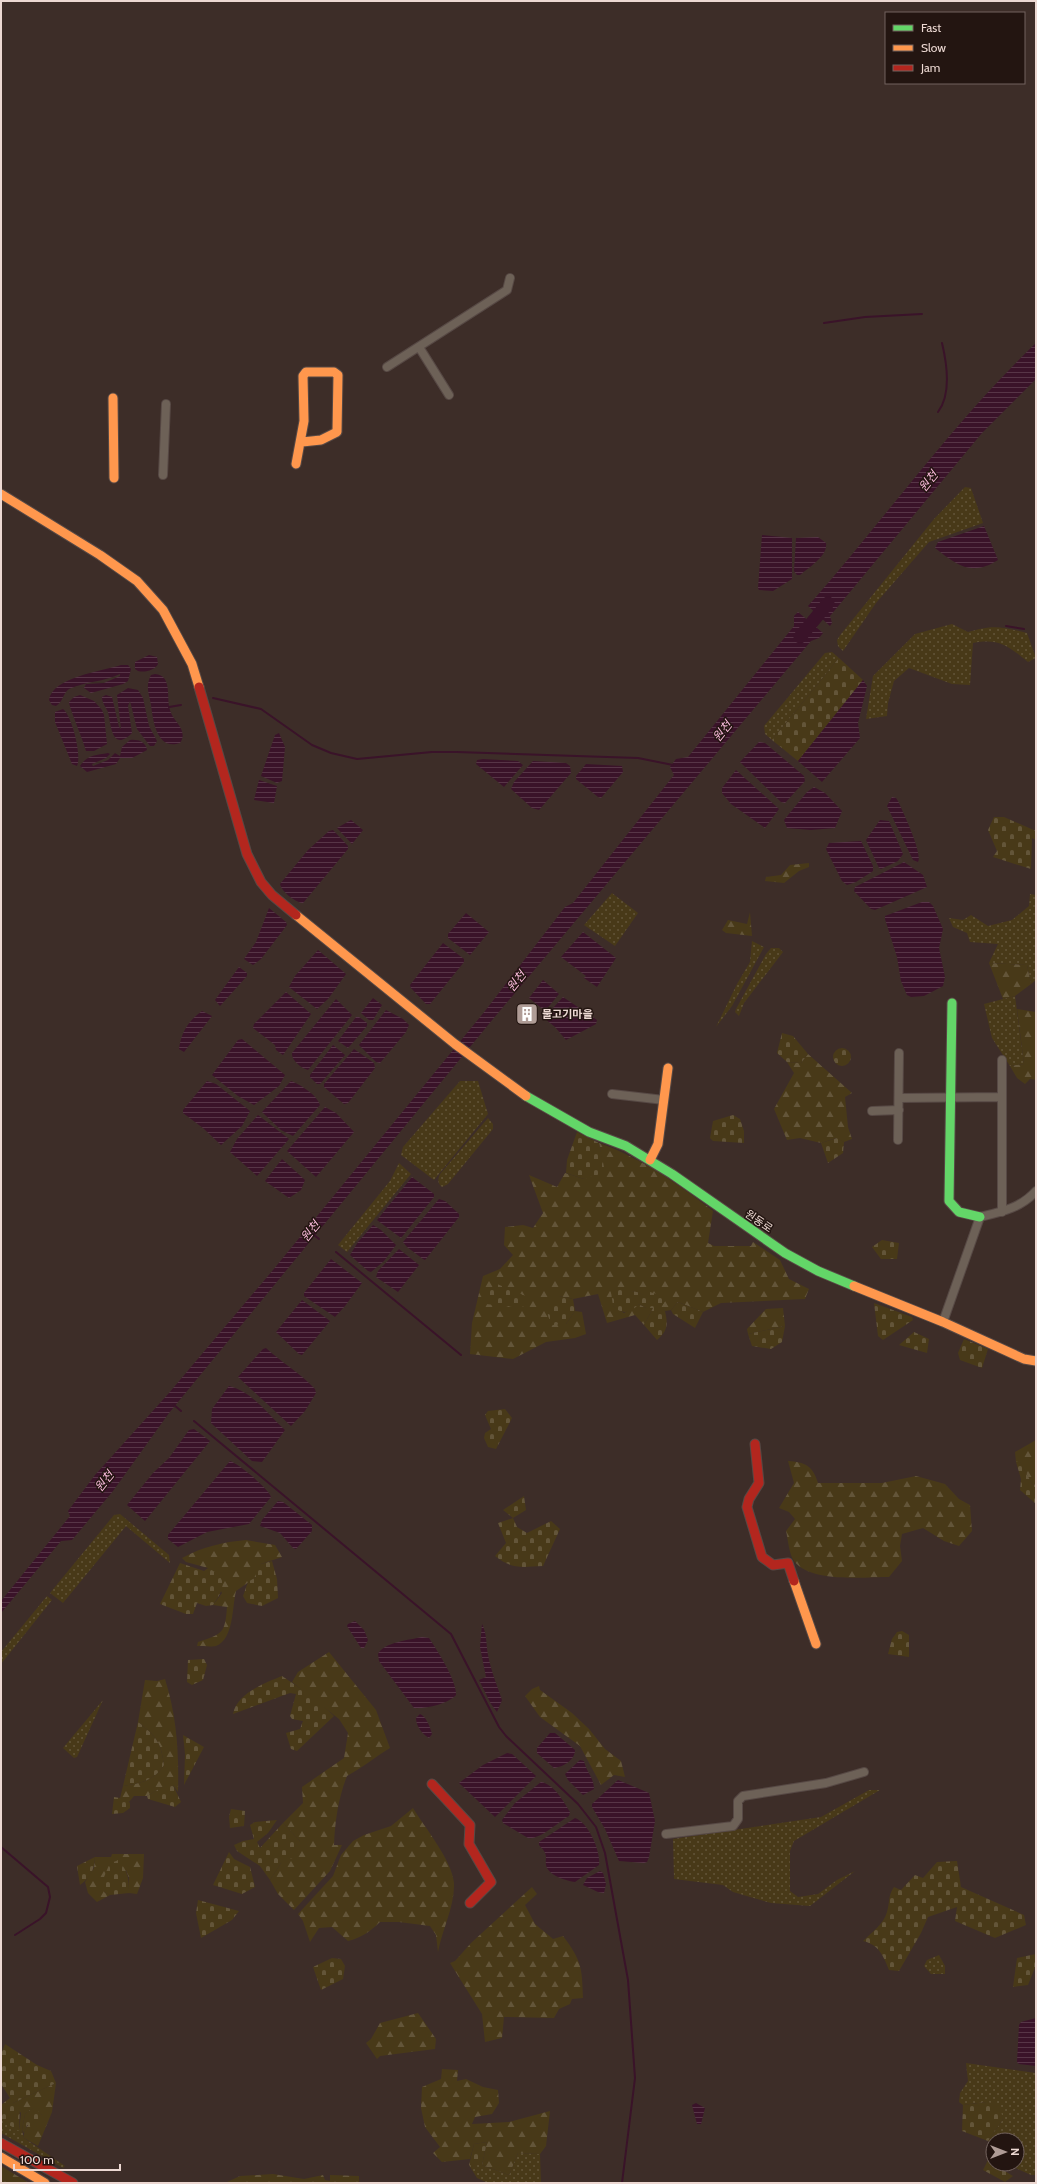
<svg xmlns="http://www.w3.org/2000/svg" width="1037" height="2184" viewBox="0 0 1037 2184" font-family="Cabin,'Noto Sans KR',sans-serif">
<style>
.grass{fill:url(#grass-dots)}
.forest{fill:url(#forest-firs)}
.cemetery{fill:url(#cemetery-stones)}
.water{fill:url(#water-rules)}
.lines{fill:none;stroke-linecap:round;stroke-linejoin:round}
.stream{stroke:#3a1329;stroke-width:2}
.river{stroke:#3a1329;stroke-width:13}
.street-casing{stroke:#574945;stroke-width:10}
.fast-casing{stroke:#574945;stroke-width:11}
.slow-casing{stroke:#574945;stroke-width:11}
.jam-casing{stroke:#574945;stroke-width:11}
.street{stroke:#6d6157;stroke-width:8}
.fast{stroke:#63d668;stroke-width:9}
.slow{stroke:#ff974d;stroke-width:9}
.jam{stroke:#b3261e;stroke-width:9}
.labels{text-anchor:middle;dominant-baseline:central;stroke-width:3;stroke-linejoin:round;paint-order:stroke}
.poi-label{font-size:11px;font-weight:bold;fill:#ecd8d2;stroke:#231511;text-anchor:start}
.street-label{font-size:11px;fill:#ecd8d2;stroke:#231511}
.water-label{font-size:12px;font-style:italic;fill:#fbbcdd;stroke:#231511}
</style>
<defs>
<pattern id="grass-dots" width="8" height="8" patternUnits="userSpaceOnUse"><rect width="8" height="8" fill="#483918"/><path d="M2 2h.1M6 6h.1" fill="none" stroke="#635539" stroke-width="1.8" stroke-linecap="round"/></pattern>
<pattern id="forest-firs" width="22" height="20" patternUnits="userSpaceOnUse"><rect width="22" height="20" fill="#483918"/><path d="M5 1l3.5 6h-7zM16 11l3.5 6h-7z" fill="#635539"/></pattern>
<pattern id="cemetery-stones" width="16" height="16" patternUnits="userSpaceOnUse"><rect width="16" height="16" fill="#483918"/><path d="M2 7V4a2 2 0 0 1 4 0v3zM10 15v-3a2 2 0 0 1 4 0v3z" fill="#635539"/></pattern>
<pattern id="water-rules" width="6" height="5" patternUnits="userSpaceOnUse"><rect width="6" height="5" fill="#3a1329"/><path d="M0 2.5h6" fill="none" stroke="#573547"/></pattern>
</defs>
<rect width="100%" height="100%" fill="#3d2d28"/>
<path class="grass" d="M965,487L971,488L983,523L929,542L876,603L843,651L838,646L837,640L841,634L934,519Z
M952,624L968,632C994,624 1002,627 1027,633L1036,658L1028,662C1008,646 999,638 973,643L970,685L952,684L909,668L894,681L888,703L887,716L866,719L873,676L915,634Z
M832,652L839,658L772,740L765,734L764,726L825,653Z
M612,893L638,913L615,946L584,925Z
M1030,894L1036,895V980L1031,984L1027,965L989,963L998,944L970,942L967,933L953,927L949,918L963,920L971,915L988,926L1012,920L1029,906Z
M752,941L764,947L732,1006L716,1027L737,984L750,962Z
M771,948H779L783,952L744,1003L739,1016L735,1012L736,1009L766,954Z
M1015,996L1024,1064L1010,1066L992,1038L984,1004Z
M460,1081H478L488,1114L434,1180L401,1155L403,1147Z
M488,1118L493,1124V1129L448,1184L442,1187C437,1183 438,1179 440,1174Z
M399,1163L411,1174L347,1252L338,1245L390,1181Z
M120,1514L169,1555L170,1563L126,1526L63,1603L50,1593L114,1515Z
M47,1596L52,1600L1,1664V1652Z
M103,1700L77,1757L74,1758L63,1748Z
M869,1790H880L794,1841L790,1851V1891L798,1897L818,1894L837,1880L855,1871L810,1906L771,1903L733,1892L723,1885L674,1879L673,1839L821,1817Z
M939,1955L945,1966V1974H931L924,1966L927,1960Z
M966,2063L1036,2073V2175H1031L1007,2164H1017V2140H993V2146L988,2141L1003,2119L986,2102L963,2105L959,2102L960,2093L968,2081Z
M1,2120L22,2130L24,2138L65,2166L63,2168L1,2133Z
M518,2153L540,2154L541,2183H488L477,2178L469,2165H482L509,2175Z"/>
<path class="forest" d="M809,863V867L799,871L784,883L765,881L766,877L781,875L790,865Z
M750,912L752,936L726,933L722,930L728,920L747,924Z
M989,963L1027,965L1031,984L1015,996L1003,999Z
M1017,1009L1036,1012V1080L1030,1079L1025,1084L1017,1078L1010,1066L1024,1064Z
M808,1054L852,1093L845,1097L848,1127L852,1139L844,1142L836,1138L821,1143L800,1138L787,1140L774,1109L794,1073L787,1062L801,1063Z
M599,1143C643,1159 677,1183 713,1211L708,1243L714,1246H751L753,1242L780,1260L789,1279L809,1289L805,1299L721,1303L703,1312L678,1302L671,1310L665,1311C647,1297 635,1283 613,1297V1306L624,1313L639,1304L646,1308H653L644,1325L635,1315L607,1323L598,1294L573,1299L559,1296L566,1324L575,1311L582,1312L586,1334L575,1338L546,1342L513,1359L470,1354L472,1323L483,1276L500,1269L513,1255L504,1245L505,1227L523,1225L533,1228L543,1213L529,1175L557,1187L565,1173L584,1179L603,1167Z
M783,1308L785,1326L748,1334L747,1329L766,1309Z
M1036,1440V1485L1032,1484L1020,1462H1016L1015,1452Z
M788,1461C805,1462 813,1466 818,1483H882L916,1476L945,1484L959,1499L970,1505L972,1531L959,1546L944,1541L923,1528L902,1534L900,1546L902,1561L889,1577C865,1577 810,1583 794,1561C789,1554 788,1539 786,1531L795,1519L789,1512L779,1508L794,1483Z
M246,1540L275,1545L282,1557L261,1564L256,1577L236,1591C232,1607 234,1639 216,1646C212,1647 203,1646 197,1646L198,1642C223,1634 225,1633 227,1607L213,1605L222,1593L208,1568L186,1562L182,1558C202,1547 223,1542 246,1540Z
M329,1652L376,1710L390,1748C375,1757 362,1768 347,1776C338,1799 335,1822 334,1845H342L330,1871L294,1910L278,1894L270,1880L281,1863L300,1841L283,1823L303,1803L302,1787L344,1758L348,1733L339,1719L292,1682L298,1672Z
M165,1679C177,1717 179,1753 178,1792L173,1785H167L147,1796H134L129,1802L120,1798L123,1786C141,1783 154,1781 164,1765C161,1742 156,1736 138,1722L145,1680L157,1681Z
M539,1686L540,1690L572,1713L589,1729L605,1749L621,1761L625,1777L614,1775L601,1785L580,1746L540,1717L525,1696L532,1689Z
M413,1808C425,1828 452,1860 454,1883C455,1906 442,1930 438,1952L436,1935L430,1926L399,1922H380C371,1931 361,1938 348,1941L332,1927L319,1928L310,1942L303,1921L298,1914L333,1876L341,1855L353,1841L364,1835L391,1826Z
M112,1854H144L143,1878L137,1894L129,1893V1878L126,1870L104,1892L110,1895L97,1902L88,1893L85,1882L94,1868L95,1857H111Z
M532,1887L537,1894L525,1905L535,1924L553,1939L563,1936C582,1961 582,1968 583,1998L572,1999L570,2004L559,2009L554,2018L504,2017L502,2038L485,2042L482,2014L450,1963L455,1961L471,1943Z
M418,2013L436,2039L435,2049L380,2056L377,2059L366,2043L371,2039L380,2023Z
M442,2069L458,2070L457,2081L466,2079L483,2087L498,2090L499,2103L492,2114L475,2117L472,2124L509,2122L550,2111L546,2146L540,2154L518,2153L509,2175L482,2165L487,2142L474,2144L470,2159L442,2162L433,2153L440,2147L425,2127L421,2108L422,2087L441,2079Z
M56,2083L52,2112L38,2146L24,2138C23,2125 33,2121 42,2115L33,2108L25,2114L22,2130L19,2131L21,2113L13,2103Z
M1,2166L29,2183H1Z
M273,2174L304,2179L323,2175L325,2180L330,2181V2175L359,2176V2183H225L240,2176Z"/>
<path class="cemetery" d="M839,658L863,680L798,761L772,740Z
M994,817H1004L1036,831V840L1032,838L1031,869L993,857L997,851L988,830Z
M782,1033L793,1036L808,1054L801,1063L787,1062L777,1053Z
M833 1057a9 9 0 1 1 18 0a9 9 0 1 1-18 0Z
M733,1115L740,1119L744,1131V1143L713,1141L710,1138L713,1121Z
M577,1132L599,1143L604,1167L600,1174L584,1179L566,1173L567,1160Z
M837,1138L844,1142L843,1153L828,1163L821,1143Z
M882,1240L899,1243L897,1259H881L872,1247Z
M497,1284L528,1297V1304L520,1308L486,1304L490,1289Z
M617,1287C626,1292 636,1290 644,1295L650,1292L660,1295L666,1300L661,1307L665,1311C668,1324 668,1331 657,1340L644,1325L653,1308H646L639,1304C631,1312 623,1316 613,1306L611,1292Z
M559,1296L573,1299L575,1311L566,1324L552,1325L548,1316L547,1306Z
M678,1302L703,1312L695,1328L673,1314L671,1310Z
M874,1303L912,1317L913,1320L883,1340L878,1336Z
M785,1326L782,1342L771,1349L752,1346L748,1334Z
M914,1332L929,1339L927,1353L899,1345Z
M964,1339L988,1349L982,1368L960,1360L958,1353Z
M505,1409L512,1418L496,1449L488,1447L484,1438L485,1433L491,1429L485,1415L488,1411Z
M1020,1461L1032,1484L1036,1485V1504L1020,1490L1021,1479L1016,1462Z
M524,1496L526,1510L513,1518L517,1527L527,1533L551,1521L560,1529L543,1566C522,1567 513,1570 495,1556L506,1543L498,1523L513,1518L503,1510Z
M272,1561L277,1579L278,1598L262,1606L247,1603L243,1596L248,1582L256,1577V1572L261,1564Z
M180,1563L204,1571L208,1568C229,1578 224,1589 213,1605L206,1606L197,1603L193,1614H186L160,1604Z
M902,1631L909,1635V1657L888,1654L892,1639L897,1632Z
M204,1659L207,1665L203,1680L192,1685L187,1682L188,1660Z
M282,1676L316,1699L334,1716L297,1751L291,1749L286,1733L300,1729L303,1721L292,1719L290,1716L296,1694L290,1693L233,1714C237,1693 265,1683 282,1676Z
M138,1722C156,1736 161,1742 164,1765C154,1781 141,1783 123,1786Z
M183,1735L204,1747L184,1785L185,1754Z
M166,1785H173L181,1802L175,1807L148,1799L147,1796Z
M114,1797L126,1799L130,1803V1808L123,1813L112,1814Z
M231,1809L245,1811L244,1826L230,1828L229,1817Z
M277,1820L268,1833L257,1842L260,1848L283,1823L300,1841L297,1856L281,1863L270,1880L260,1866L237,1851L234,1845L243,1841L254,1839L250,1825L255,1822Z
M229,1852L234,1859L250,1867L255,1887L242,1894L213,1885Z
M95,1857C94,1870 91,1877 80,1885L77,1866Z
M118,1860C128,1871 129,1878 129,1893L110,1895L104,1892L102,1882L109,1865Z
M957,1861L961,1887L1024,1915L1026,1925L995,1938L955,1921L957,1907L928,1917L921,1933L899,1971L889,1970C883,1955 879,1945 863,1941C871,1933 884,1924 887,1912C890,1902 888,1895 894,1887L901,1890L915,1875L923,1878L937,1862Z
M198,1900L239,1911L232,1920L201,1938L196,1913Z
M1036,1954V1965L1028,1985L1013,1987L1017,1958Z
M332,1958L341,1959L345,1966L343,1979L321,1990L313,1967Z
M5,2044L37,2065L51,2071L56,2083L13,2103L20,2106L19,2131L1,2120V2105L10,2098L1,2084V2054Z
M986,2102L999,2104L1003,2119L988,2141L962,2131L963,2105Z
M34,2107L42,2115V2122L37,2129L27,2125L24,2133L22,2130L25,2114Z
M487,2142L482,2165H469L474,2144Z
M990,2156L993,2164L1013,2176L1005,2182L983,2170Z"/>
<path class="water" d="M1036,343V379L982,433L830,616L832,623L830,626L808,606C885,519 952,423 1036,343Z
M984,526L998,560C971,577 957,565 935,548L938,542Z
M762,535L792,538V579L773,591L759,590L758,588Z
M818,537L826,543C828,556 809,567 800,575H797L794,571L796,538Z
M798,612L823,633L819,638L811,641L493,1019L169,1413L113,1491L72,1540L61,1541L1,1613V1601L70,1516L68,1511L95,1475L169,1393L273,1270L485,1011L565,907L573,903L674,775L670,767L676,759L688,757L794,626V616Z
M149,655L157,657L158,664C155,670 145,673 138,671L135,669V662Z
M121,665H128L131,669L128,681L123,684L91,693L84,688L86,684L104,683L120,676V674C104,682 86,681 69,689C63,693 63,702 56,706L52,705L49,700C52,677 103,671 121,665Z
M155,674C173,675 166,699 170,710C173,722 189,730 180,743C157,751 153,721 151,705C149,693 145,687 151,675Z
M863,680L867,686L858,723L860,738L822,782L798,761Z
M128,688L138,690L143,698L149,726L157,741L154,746H150L137,729L130,701L128,706L132,733C112,753 111,725 108,712C106,707 102,703 102,697L106,695L112,697L119,727L121,729L117,695Z
M80,695L94,701L102,710L104,715L107,744L94,751H86C84,742 69,707 69,702L74,697Z
M63,709C72,716 82,756 77,766L72,764L55,722V712Z
M279,733L285,747L282,781L277,783L261,776L275,735Z
M130,740C138,739 146,742 147,750L132,758H120L116,764L87,772L80,766C87,755 96,755 108,753L110,754L106,758L92,764L93,766L108,760L115,753L120,756L122,747Z
M759,742L765,743L804,776L805,781L785,803L781,802L740,762Z
M483,759L518,761L523,765L504,787L476,764L477,760Z
M533,761L566,763L570,766L571,773L539,810L532,808L511,789L514,782Z
M586,764L622,766L623,772L601,798L598,797L576,779V776Z
M736,770L779,809L765,828L731,804L722,793V788Z
M259,780L277,786L274,803L254,800Z
M814,787L825,793L842,811L835,828L811,830L787,828L784,820L807,792Z
M892,797L896,798L898,801C903,812 923,854 918,862L913,860L887,806Z
M351,820L363,830L352,844L337,828Z
M880,820L889,821L903,854L898,861L881,869L879,868L866,840Z
M333,830L348,846V849L303,903C296,903 281,891 280,884L308,850L329,831Z
M861,841L873,866V871L856,882L847,885L842,881L826,849L829,843Z
M904,862L923,875L927,887L875,910L871,909L854,891L855,887Z
M922,902H929L933,906L943,929L939,948L945,977L943,986L924,996L911,997L907,995L901,981L897,957L885,919V916Z
M269,908L286,922L287,925L261,959L253,965L244,959L256,942Z
M466,913L489,932L470,955L448,938V934Z
M583,932L616,958L597,987L584,978L586,976L561,957Z
M443,943L464,959V962L430,1004H426L411,988L410,985Z
M318,950L346,974L328,999L317,1009L289,987L295,976Z
M239,967L247,973V976L220,1006L215,1000Z
M543,980L559,994L545,1011L529,998Z
M286,992L311,1014L283,1055L276,1050L275,1045L253,1028L254,1024Z
M563,997L597,1020L596,1024L566,1040L555,1027L544,1018Z
M373,998L382,1005L373,1020H369L361,1013Z
M336,999L352,1015L308,1070C301,1068 291,1060 292,1053Z
M386,1010L403,1019L409,1025L406,1032L380,1063L376,1062L359,1045Z
M202,1011L212,1016L184,1052L179,1049C181,1033 188,1021 202,1011Z
M356,1017H359L367,1023V1026L348,1048L338,1041Z
M242,1039L285,1075L279,1086L254,1105L238,1096L212,1075L238,1040Z
M333,1045L345,1055L320,1084H317L310,1077V1075Z
M354,1049L374,1063L375,1068L348,1103L344,1104L324,1087V1084Z
M207,1081L216,1084L250,1111L242,1126L221,1145L203,1128L183,1113V1110Z
M291,1081C301,1085 317,1095 320,1105L293,1136L281,1130L262,1112Z
M325,1107L336,1113L354,1132L316,1177L287,1151Z
M258,1115L289,1139L257,1176L230,1152L237,1139Z
M282,1159L305,1180L301,1190L289,1198L265,1181Z
M412,1177L434,1194V1197L401,1238L377,1220Z
M439,1199L445,1201L459,1214V1217L425,1260L423,1259L407,1247L403,1242Z
M373,1225L381,1230L396,1245L384,1261L371,1272L368,1271L350,1255L358,1242Z
M399,1249L419,1265L398,1292L376,1277L378,1271Z
M331,1259L362,1283L345,1306L335,1317L304,1296V1293Z
M302,1300L330,1321L302,1355L299,1354L276,1332Z
M266,1348C281,1362 300,1373 315,1389L316,1393L305,1411L291,1426L238,1377L263,1349Z
M229,1386C253,1392 267,1414 285,1430L262,1462L252,1461L211,1423L212,1409Z
M194,1429L210,1441L145,1521L127,1505L153,1473L169,1458L189,1430Z
M230,1461C238,1463 270,1490 271,1497L249,1524L207,1532L178,1547L168,1539V1535Z
M278,1501L283,1502L312,1525V1531L296,1549L293,1548L280,1533L260,1526L262,1520Z
M355,1621L364,1630L368,1640L364,1648H361L347,1626L348,1624Z
M482,1624C487,1634 486,1644 488,1655C491,1671 497,1685 502,1700L497,1712L491,1704L479,1680L486,1677L480,1647Z
M422,1637L429,1638C437,1650 457,1681 456,1695C448,1704 425,1709 414,1708L379,1661L378,1654C384,1642 410,1640 422,1637Z
M420,1714C426,1716 430,1727 432,1734L429,1738C422,1734 416,1726 416,1718Z
M550,1733H555L575,1750C575,1760 563,1767 554,1768L537,1753V1748Z
M507,1753L512,1754L536,1776L495,1817L459,1783L483,1765Z
M580,1760L584,1761C586,1771 594,1778 594,1789L583,1795L568,1780L565,1774Z
M618,1780L649,1793L655,1821L649,1857L647,1862L644,1863L619,1861L605,1829L592,1807V1804Z
M541,1782C554,1784 564,1802 570,1812L569,1816C558,1822 540,1840 528,1838L503,1823L502,1820L515,1803Z
M575,1818C589,1823 601,1852 599,1865L575,1882C567,1881 551,1876 547,1868C543,1858 551,1857 539,1845V1842Z
M600,1871L603,1873L606,1884L604,1893L598,1892L583,1885L587,1878Z
M1036,2018V2066L1019,2064L1017,2062L1019,2025L1021,2022Z
M696,2103L705,2108L701,2124H697L692,2105Z"/>
<g class="lines">
<path class="stream" d="M824,323L865,317L922,314
M938,412C951,395 947,364 942,343
M1006,626L1024,629
M213,698L261,709L312,745L331,753L357,759L432,752H457L638,758L673,765
M169,707L181,705
M314,1235L319,1239
M336,1252L461,1355
M173,1404L181,1411
M194,1421L451,1634L499,1727L506,1736L578,1804L596,1827L605,1853L628,1980L635,2078L622,2183
M1,1847L48,1887L50,1897L46,1913L40,1919L15,1935"/>
<path class="river" d="M800,637L828,603"/>
<g class="street-casing">
<path id="street" d="M419,347L449,395
M387,367L507,290L510,278
M163,475L166,404
M612,1094L664,1100
M899,1098L1002,1097
M872,1111L899,1110
M898,1140L899,1053
M1002,1212V1060
M943,1322L980,1217C1001,1212 1021,1208 1036,1191
M666,1834L733,1826L738,1819V1801L743,1796L826,1783L864,1772"/>
</g>
<g class="fast-casing">
<path id="fast" d="M952,1003L949,1201L959,1212L980,1217
M526,1096L589,1132L626,1146L672,1174L785,1253L818,1271L854,1286"/>
</g>
<g class="slow-casing">
<path id="slow" d="M113,398L114,478
M296,464L304,421L303,376L306,372H334L338,375L337,432L321,440L302,442
M1,494L100,555L137,581L163,610L192,664L199,687
M296,915L455,1044L526,1096
M650,1160L658,1144L668,1068
M854,1286L943,1322L1024,1359L1036,1361
M794,1581L816,1644
M1,2157L45,2183"/>
</g>
<g class="jam-casing">
<path id="jam" d="M199,687L247,854L261,882L272,895L296,915
M755,1444L759,1483L749,1499L747,1507L762,1557L773,1565L788,1563L794,1581
M432,1784L470,1825L469,1844L491,1882L470,1903
M1,2143L73,2183"/>
</g>
<use href="#street" class="street"/>
<use href="#fast" class="fast"/>
<use href="#slow" class="slow"/>
<use href="#jam" class="jam"/>
</g>
<defs>
<g id="building-square" transform="scale(1.15)"><rect x="-9" y="-9" width="18" height="18" rx="4" fill="#af9c96" stroke="#231511"/><path d="M-4-6H4V6H1V3H-1V6H-4ZM-2.5-4.3h1.7v1.8h-1.7ZM.8-4.3h1.7v1.8H.8ZM-2.5-1h1.7V.8h-1.7ZM.8-1h1.7V.8H.8Z" fill="#fff"/></g>
</defs>
<g fill-rule="evenodd">
<use href="#building-square" x="527" y="1014"/>
</g>
<g class="labels">
<g class="poi-label">
<text x="542" y="1014">물고기마을</text>
</g>
<g class="street-label">
<text transform="translate(759 1221) rotate(34)">원동로</text>
</g>
<g class="water-label">
<text transform="translate(928 481) rotate(-51)">원천</text>
<text transform="translate(722 731) rotate(-51)">원천</text>
<text transform="translate(516 981) rotate(-51)">원천</text>
<text transform="translate(310 1231) rotate(-51)">원천</text>
<text transform="translate(104 1481) rotate(-51)">원천</text>
</g>
</g>
<rect width="1037" height="2184" fill="none" stroke="#ecd8d2" stroke-width="4"/>
<rect x="885" y="12" width="140" height="72" fill="#231511" stroke="#73635e"/>
<rect x="893" y="25" width="20" height="6" fill="#63d668" stroke="#73635e"/>
<text x="921" y="32" font-size="12" fill="#ecd8d2">Fast</text>
<rect x="893" y="45" width="20" height="6" fill="#ff974d" stroke="#73635e"/>
<text x="921" y="52" font-size="12" fill="#ecd8d2">Slow</text>
<rect x="893" y="65" width="20" height="6" fill="#b3261e" stroke="#73635e"/>
<text x="921" y="72" font-size="12" fill="#ecd8d2">Jam</text>
<g transform="translate(1005 2152) rotate(90)"><circle r="19" fill="#231511" stroke="#73635e"/>
<path d="M0-3L7 15L0 10L-7 15Z" fill="#af9c96"/>
<text y="-6" font-size="11" font-weight="bold" text-anchor="middle" fill="#ecd8d2">N</text>
</g>
<path d="M14 2164v6h106v-6" fill="none" stroke="#ecd8d2" stroke-width="2"/>
<text x="20" y="2164" font-size="12" fill="#ecd8d2" stroke="#231511" stroke-width="3" paint-order="stroke">100 m</text>
</svg>
